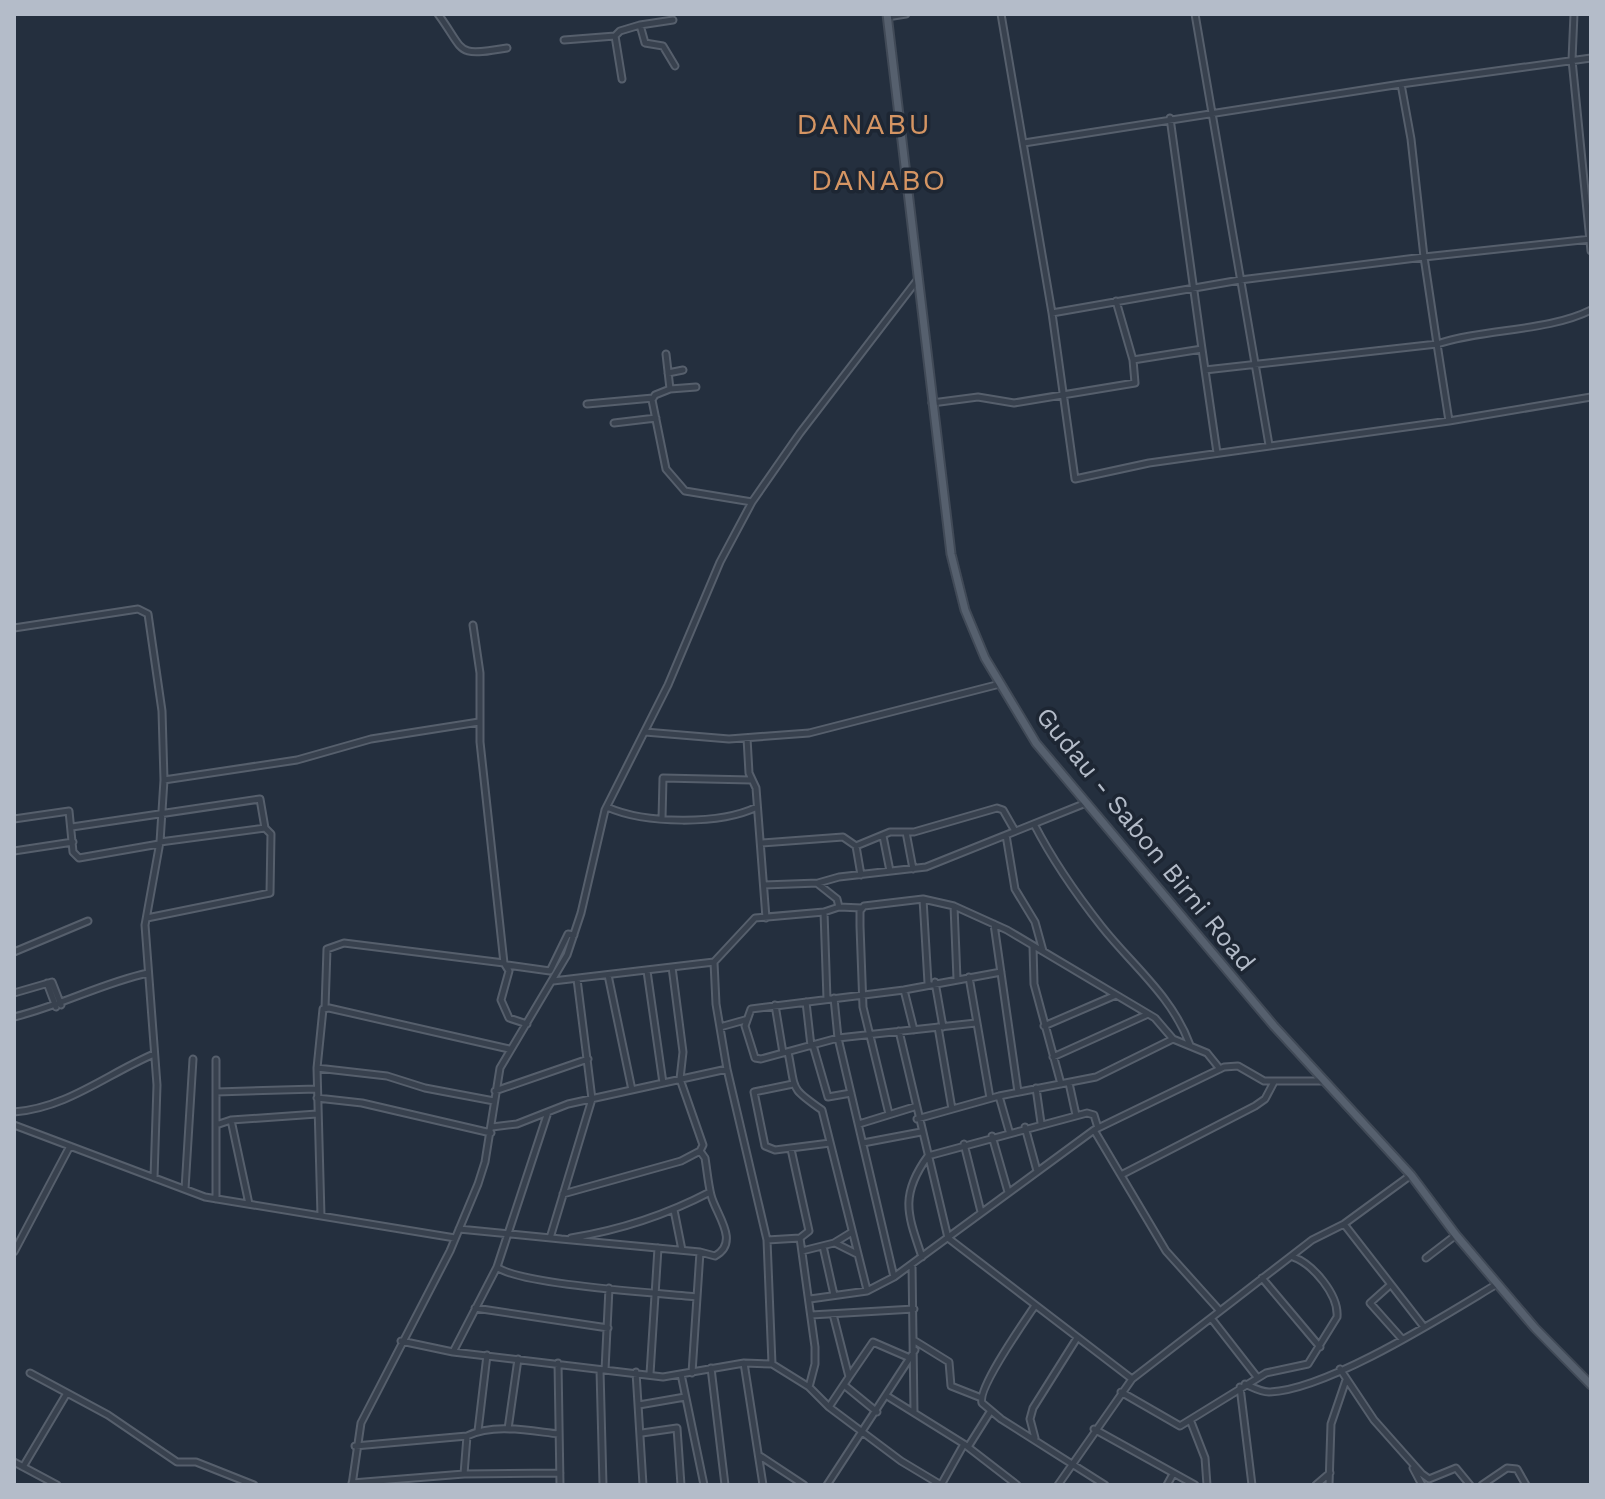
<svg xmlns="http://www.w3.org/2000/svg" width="1605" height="1499" viewBox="0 0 1605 1499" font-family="'Work Sans',sans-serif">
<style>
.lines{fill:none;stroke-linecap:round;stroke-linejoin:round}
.minor-casing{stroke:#565f6c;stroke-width:9}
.major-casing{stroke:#414a57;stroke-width:11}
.minor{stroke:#38414e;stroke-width:5}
.major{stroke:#56606e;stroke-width:7}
.labels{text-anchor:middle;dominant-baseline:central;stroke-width:7;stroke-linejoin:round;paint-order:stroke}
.street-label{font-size:26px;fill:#b4bcc9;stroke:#1d2633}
.quarter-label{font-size:30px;letter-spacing:2px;fill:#d59563;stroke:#1d2633}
</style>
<rect width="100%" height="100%" fill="#242f3e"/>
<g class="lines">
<g class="minor-casing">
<path id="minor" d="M438,14C466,52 454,57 507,48
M1001,14L1052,313L1075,479L1149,463L1449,421L1437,344C1485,328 1547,332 1591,310
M1195,14L1269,445
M1574,14L1572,60L1591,251
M887,17L906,14
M640,25L673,20
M615,36L620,31L640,25L645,43L663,46L675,66
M564,40L615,36L622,79
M1170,118L1202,349
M1024,143L1401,84
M1116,301L1133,360
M1052,313L1240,280L1424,257L1411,139L1401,84L1591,58
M666,354L670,389L655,395L652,400L666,469L685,491L752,502
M1205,370L1217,453
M668,373L683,370
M670,389L696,387
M932,403L978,397L1014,403L1135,383L1133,360L1202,349L1205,370L1437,344L1424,257L1591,239
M587,404L653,398
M1449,421L1591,397
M614,423L656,418
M473,625L480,673V742L504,963L509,971L501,1000L509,1018L527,1024
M14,628L138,609L148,614L162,711L164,780L160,842L145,925L157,1085L154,1178
M645,732L729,739L809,733L1000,684
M747,738L749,773L756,788L766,918
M164,780L297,760L371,739L479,722
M607,807C645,824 720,825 757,807
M14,819L69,811L73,852L79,858L159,844
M662,819L663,778L751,780
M1034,824C1053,861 1076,894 1102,927C1133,966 1172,996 1190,1045
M72,827L260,799L265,828L271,834L270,893L147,918
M906,832L913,869
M1006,835L1015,889L1035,922L1043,951
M883,836L890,871
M160,842L265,828
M761,843L843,837L856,846L861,875
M856,846L890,832H914L997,808L1003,810L1015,831
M14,851L73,842
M818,884L837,899L839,907L862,908
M764,885L818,883L839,877L926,867L1086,803
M923,899L928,983
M954,906L957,979
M824,912L827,999
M994,924L1018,1092
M1033,946L1034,984L1061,1084
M14,952L88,921
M507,965L550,971L568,934L574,935
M647,971L663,1083
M608,975L632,1090
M969,977L990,1098
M553,981L714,962
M935,982L943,1027
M47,983L56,1007
M904,990L914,1030
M14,993L52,982L61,1005
M834,998L838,1038L894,1277
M806,1002L811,1046
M775,1005L783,1053
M325,1008L327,949L344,943L504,963
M14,1017C60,1006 102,983 148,973
M976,1023L838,1038L761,1059L755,1058L745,1026L751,1009L904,990L1001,972
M1044,1026L1116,995
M720,1027L745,1020
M938,1027L952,1109
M899,1031L948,1238L1132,1379
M813,1045L828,1097L851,1093
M788,1052C796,1091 789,1087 822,1110L867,1290
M1053,1057L1146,1015
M317,1068L387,1076L425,1088L494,1101
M1069,1083L1076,1115
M793,1084L754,1092L765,1146L775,1150L830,1143
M1036,1088L1041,1123
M495,1091L588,1059
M216,1092L317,1089
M999,1096L1009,1131
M317,1098L362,1103L491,1133
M14,1112C67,1108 107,1074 154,1054
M889,1114L863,1007L860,926V911L864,906L923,899L954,906L1007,930L1155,1018L1173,1039L1207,1053L1220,1069
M917,1119L999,1096L1096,1077L1173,1039
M231,1120L249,1204
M859,1124L914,1107
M14,1125L205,1197L455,1238
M216,1125L231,1120L317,1114
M492,1127L517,1124L568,1104L727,1069
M1025,1127L1037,1171
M1094,1130L1166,1251L1220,1311
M992,1136L1008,1192
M863,1143L921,1132
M964,1144L981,1212
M1121,1175L1255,1106L1265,1099L1274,1082
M185,1189L193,1059
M563,1194L681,1161L700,1151L703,1145L680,1079L683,1052L672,967
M216,1199V1060
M674,1210L682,1250
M321,1216L317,1068L323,1009L329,1008L509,1049
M1344,1224L1424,1327
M459,1229L561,1239
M550,1238L592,1099L577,979
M571,1238C620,1230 666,1215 710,1192
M800,1238L815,1347V1364L809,1387
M561,1239L700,1252L715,1256C741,1242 715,1213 711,1195C708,1183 707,1170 705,1158L700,1151
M767,1240L800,1238L809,1231L791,1149
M835,1243L857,1254
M823,1246L834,1295
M802,1251L834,1243L852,1232
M14,1252L70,1146
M922,1257C908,1215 899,1196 928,1156L1087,1113L1094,1115L1098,1128
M1426,1258L1456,1235
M912,1264L914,1412
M497,1267C520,1285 660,1293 697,1297
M1262,1278L1320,1347
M1389,1286L1370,1303L1402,1339
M810,1299L867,1291L894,1277L1094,1130L1224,1067L1238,1066L1264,1081H1322
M1034,1307C1024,1322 977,1389 982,1403L1001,1419L1105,1485
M475,1308L608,1328
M811,1315L914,1309
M1211,1318L1257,1377
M401,1341L453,1352L663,1377L744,1363L772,1364L809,1387L829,1407L901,1461L941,1485
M915,1341L949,1362L951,1386L979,1397
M453,1352L497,1267L548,1112
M558,1363L560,1485
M744,1363L763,1485
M772,1364L767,1240L727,1069L716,1004L714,962L755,918L824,912L839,907
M711,1368L725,1485
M1340,1369L1374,1420L1422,1474L1429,1479L1456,1468L1470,1485
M600,1370L603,1485
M605,1370L609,1288
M636,1372L643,1485
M30,1373L108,1415L177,1462H196L254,1485
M692,1373L700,1252
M650,1374L658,1248
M681,1374L704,1485
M849,1377L873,1342L910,1358
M1245,1384C1252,1387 1261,1392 1269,1392C1328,1390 1445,1315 1497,1284
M844,1385L877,1412
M1240,1387L1252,1485
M1121,1392L1180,1426L1266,1373L1308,1364L1337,1317C1339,1295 1313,1264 1293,1257
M887,1396L964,1444L1017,1485
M639,1405L685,1397
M829,1407L849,1377L833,1314
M1191,1422L1205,1458L1207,1485
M508,1429L518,1359
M1094,1429L1195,1485
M478,1431L487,1355
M642,1433L677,1428L681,1485
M1035,1438L1030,1419L1033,1408L1077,1338
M355,1446L467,1436
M968,1447L990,1412
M760,1456L804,1485
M14,1462L57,1485
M23,1467L67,1393
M1413,1468L1422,1485
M464,1474L467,1436C494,1423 530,1431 559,1434
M352,1483L464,1474L560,1473
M352,1485L361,1423L450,1251L478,1184L485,1162L500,1068L567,955L581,913L605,810L668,685L720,562L752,502L800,433L918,279
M827,1485L915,1350
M941,1485L964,1444
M1058,1485L1132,1379L1312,1240L1344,1224L1411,1175
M1167,1485L1173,1474
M1316,1485L1330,1473
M1329,1485L1331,1424L1346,1380
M1482,1485L1507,1468L1517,1469L1526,1485"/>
</g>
<g class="major-casing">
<path id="major" d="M887,14L951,554L965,610L985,658L1036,743L1274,1026L1411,1175L1456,1235L1535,1328L1591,1385"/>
</g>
<use href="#minor" class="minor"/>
<use href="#major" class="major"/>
</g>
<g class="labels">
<g class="street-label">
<text transform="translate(1146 839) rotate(51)">Gudau - Sabon Birni Road</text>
</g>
<g class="quarter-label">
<text x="864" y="123">DANABU</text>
<text x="879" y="179">DANABO</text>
</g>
</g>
<rect width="1605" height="1499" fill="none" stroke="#b4bcc9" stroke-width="32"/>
</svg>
